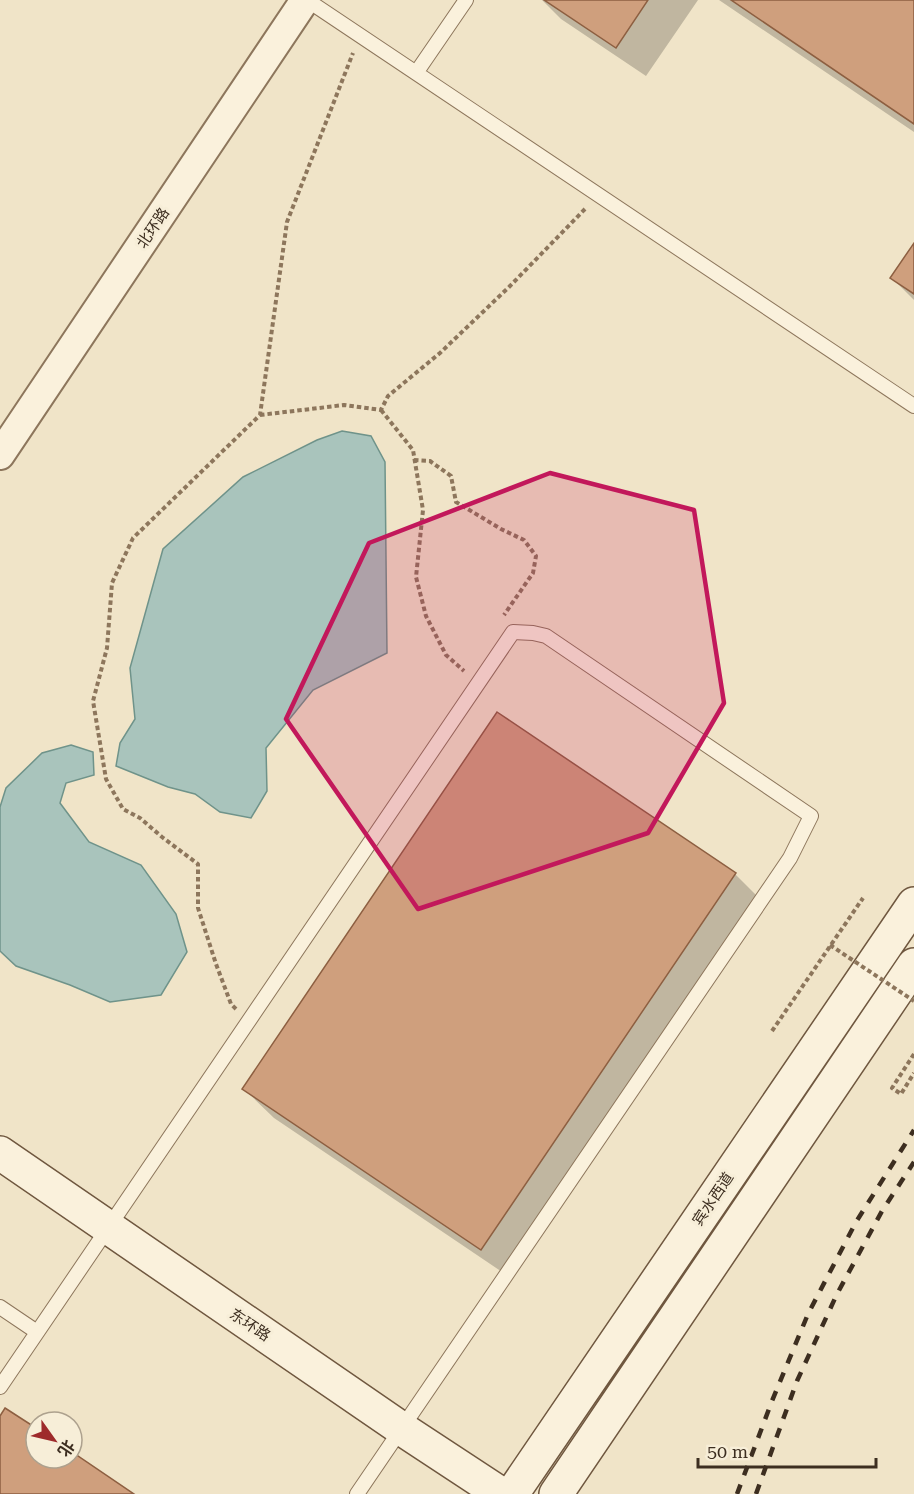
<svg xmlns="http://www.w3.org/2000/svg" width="914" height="1494" viewBox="0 0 914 1494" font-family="'Roboto Serif','Noto Sans SC',serif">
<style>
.water{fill:#a9c4bc;stroke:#6f938a;stroke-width:1.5}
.shadow{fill:#0003}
.building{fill:#cf9f7d;stroke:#8d5f41;stroke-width:1.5}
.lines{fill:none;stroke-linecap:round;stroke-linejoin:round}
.lane-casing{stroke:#8d765c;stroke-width:16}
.street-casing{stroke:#8d765c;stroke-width:32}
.secondary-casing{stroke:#6f573f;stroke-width:36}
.path{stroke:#8d765c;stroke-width:4;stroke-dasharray:4.5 3;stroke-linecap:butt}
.lane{stroke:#faf1dc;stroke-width:14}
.street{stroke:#faf1dc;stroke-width:28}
.secondary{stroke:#faf1dc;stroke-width:33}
.rail{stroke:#3d2e20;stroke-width:4.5;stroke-dasharray:10 10;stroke-linecap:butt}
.path-bridge{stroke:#8d765c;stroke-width:4;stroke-dasharray:4.5 3;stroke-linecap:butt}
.marked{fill:#c2185b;fill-opacity:0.2;stroke:#c2185b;stroke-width:4.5;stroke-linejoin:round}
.labels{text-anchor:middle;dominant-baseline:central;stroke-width:6;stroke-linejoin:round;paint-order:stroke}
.street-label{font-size:15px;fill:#3d2e20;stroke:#f7eed8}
</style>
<rect width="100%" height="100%" fill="#f0e4c8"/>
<path class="water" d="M342,431L371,436L385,462L387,653L313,690L266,748L267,791L251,818L220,812L195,794L168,787L116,766L120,743L135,719L130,668L163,549L243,477L317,440Z
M71,745L93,752L94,775L66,783L60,803L89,842L141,865L176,914L187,952L161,995L110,1002L70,985L16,966L0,951V807L6,788L42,753Z"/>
<path class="shadow" d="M542,0H698L646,76L561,19Z
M719,0H914V132Z
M914,245V300L892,278Z
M735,874L764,903L511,1278L274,1118L244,1089Z"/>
<path class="building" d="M544,0H648L616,48Z
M731,0H914V124Z
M914,243V294L890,278Z
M497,712L736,873L481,1250L242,1089Z
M5,1408L36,1428V1458H72V1452L134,1494H0V1416Z"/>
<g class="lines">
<g class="lane-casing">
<path id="lane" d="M307,0L914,406
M416,73L466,0
M0,1307L37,1332
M0,1387L513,632L533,633L546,636L811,816L790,858L357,1494"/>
</g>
<g class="street-casing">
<path id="street" d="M0,455L305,0"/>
</g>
<g class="secondary-casing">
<path id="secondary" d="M0,1153L402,1429L501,1494
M512,1494L914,904
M556,1494L914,965"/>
</g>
<path class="path" d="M381,410L413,450L423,510L416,577L426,616L446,655L464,671
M260,415L344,405L381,410L388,396L440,353L509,287L585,209
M414,460L430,461L451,476L456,502L501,529L524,540L536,556L533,573L504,615
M236,1009L231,1004L216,964L198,908V864L162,837L140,818L123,809L106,779L93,701L107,648L112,583L133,538L260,415L287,222L353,53
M772,1031L863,898
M914,1054L892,1088L901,1094L914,1073"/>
<use href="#lane" class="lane"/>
<use href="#street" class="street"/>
<use href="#secondary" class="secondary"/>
<path class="rail" d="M737,1494L772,1401L808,1314L856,1222L914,1130
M756,1494L797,1381L837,1294L882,1211L914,1162"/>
<path class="path-bridge" d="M830,945L914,1001"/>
</g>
<path class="marked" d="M550,473L694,510L724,703L648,833L418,909L286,719L369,543Z"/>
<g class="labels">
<g class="street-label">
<text transform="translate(153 228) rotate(-56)">北环路</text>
<text transform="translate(713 1199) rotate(-56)">宾水西道</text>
<text transform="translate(250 1325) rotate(34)">东环路</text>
</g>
</g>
<g transform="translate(54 1440) rotate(124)"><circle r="28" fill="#f7eed8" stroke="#ada18e" stroke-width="1.5"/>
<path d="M0-4.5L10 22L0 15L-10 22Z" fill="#9e2a2b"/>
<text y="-9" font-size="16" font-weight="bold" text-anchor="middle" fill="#3d2e20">北</text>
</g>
<path d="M698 1458v9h178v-9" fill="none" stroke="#3d2e20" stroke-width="3"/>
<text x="707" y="1458" font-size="18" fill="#3d2e20" stroke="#f7eed8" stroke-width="4.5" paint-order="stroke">50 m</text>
</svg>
